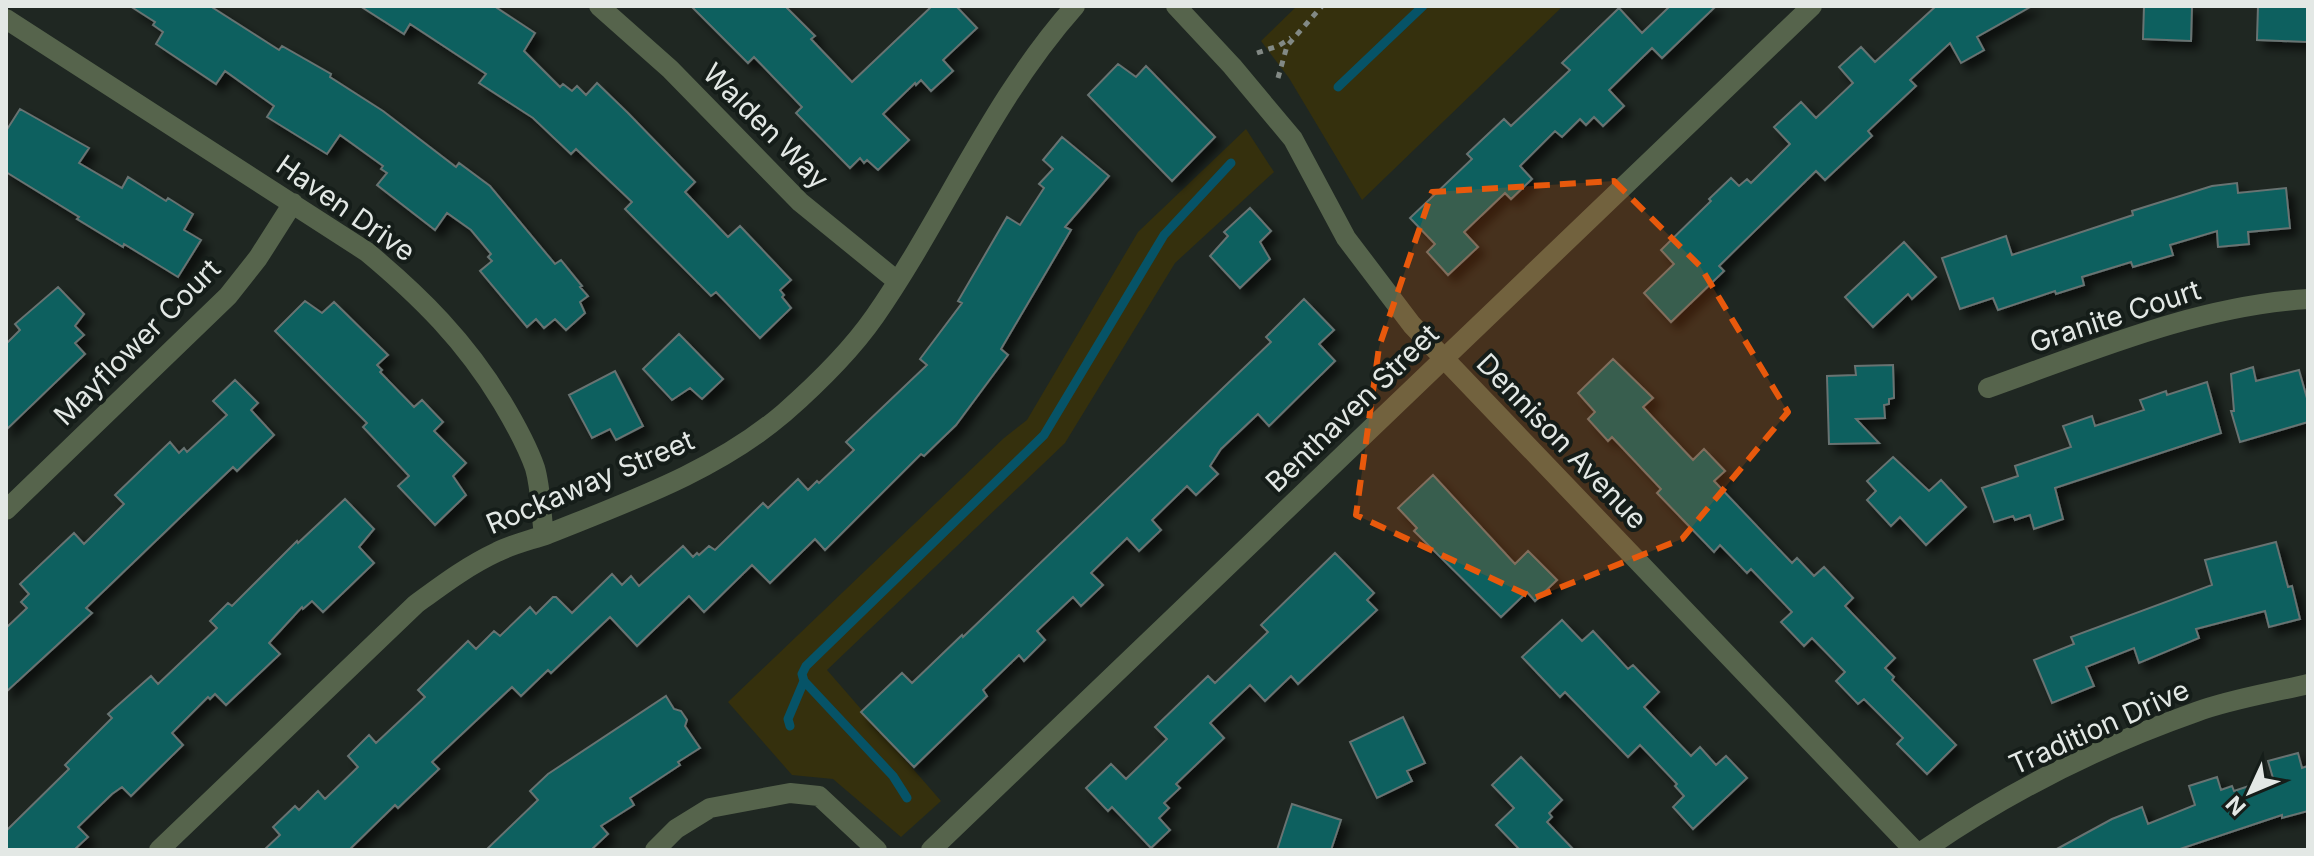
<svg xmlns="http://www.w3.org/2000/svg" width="2314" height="856" viewBox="0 0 2314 856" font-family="Inter,sans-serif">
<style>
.green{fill:#35300d}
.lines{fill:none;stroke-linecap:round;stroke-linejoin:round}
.stream{stroke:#065367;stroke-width:9}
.building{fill:#08615f;stroke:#687372;stroke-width:2;filter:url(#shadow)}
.path{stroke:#828985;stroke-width:5;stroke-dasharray:6 6;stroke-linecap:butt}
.minor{stroke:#56644c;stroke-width:20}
.marked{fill:#e8590c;fill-opacity:0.2;stroke:#e8590c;stroke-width:6;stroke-dasharray:16 10;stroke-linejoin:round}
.labels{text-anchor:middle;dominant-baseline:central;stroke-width:8;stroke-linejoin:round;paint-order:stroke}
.street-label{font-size:28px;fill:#e3e8e5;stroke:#151d19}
</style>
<defs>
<filter id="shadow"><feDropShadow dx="7" dy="7" stdDeviation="4" flood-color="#0009"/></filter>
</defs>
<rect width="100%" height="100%" fill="#1f2722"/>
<path class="green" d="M1297,6H1563L1362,200L1289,78L1261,41Z
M1246,129L1274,172L1175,263L1065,443L827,670L941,801L901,837L833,779L792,775L728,702L1004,438L1027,420L1138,232Z"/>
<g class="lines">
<path class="stream" d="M1338,87L1423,6
M790,726L788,719L804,681
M907,798L893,776L804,681L802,674L806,666L1044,435L1164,235L1231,163"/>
</g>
<path class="building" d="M130,6H210L279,50L282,46L331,74L330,77L383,111L456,167L459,163L490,186L555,264L561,260L582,286L580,287L588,296L580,302L585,313L566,330L555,319L544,328L536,319L527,327L480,271L492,261L488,257L491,254L471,230L447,213L435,230L377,185L387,173L381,169L383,166L340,135L327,154L267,117L274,106L225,71L216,84L156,44L163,32L153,25L155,22Z
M360,6H494L535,33L524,51L560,87L563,84L572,91L577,86L586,95L597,83L628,113L695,182L685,192L728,237L740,226L791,280L780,290L784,295L782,297L791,308L760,338L716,292L711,296L625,209L632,202L576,149L571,154L533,118L479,83L486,74L410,24L404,34Z
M691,6H785L815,36L811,39L852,82L932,6H956L977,28L943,60L953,71L931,91L921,80L916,85L915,83L883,114L909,140L878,170L867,160L864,163L860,158L850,168L796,113L802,107L754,57L748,63Z
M1670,6H1716L1662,58L1652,48L1609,90L1624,106L1603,126L1594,117L1586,125L1580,119L1562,137L1555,131L1520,166L1532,179L1511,199L1505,193L1464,232L1478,247L1448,275L1427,252L1435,244L1410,218L1472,159L1467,154L1504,119L1511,126L1570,70L1562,63L1619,8L1642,33Z
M1936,6H2032L1977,37L1984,50L1961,63L1950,43L1910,80L1916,86L1868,131L1872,136L1825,180L1816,171L1719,266L1724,271L1671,322L1644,293L1674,264L1661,250L1711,201L1709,199L1731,178L1739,186L1747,179L1751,183L1790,144L1774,127L1801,102L1816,118L1853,83L1839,67L1861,47L1875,62Z
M2144,6H2192L2191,41L2143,39Z
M2258,6H2308V42L2257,40Z
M1118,64L1136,77L1146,66L1215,137L1172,181L1088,95Z
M20,109L89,148L79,163L122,188L128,177L166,201L168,198L193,214L184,230L201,240L178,277L124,244L123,247L77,219L79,217L6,172V131Z
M1062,137L1109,176L1065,227L1071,230L1001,349L1008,355L956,425L924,456L921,454L825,550L815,539L770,583L752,565L704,612L689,596L637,646L610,617L551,673L548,670L521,696L512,687L432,762L439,769L398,808L395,805L349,850H264L280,835L273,827L295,806L299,810L318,791L325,799L358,767L348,756L369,735L376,743L425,697L418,690L468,641L476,649L494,631L500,636L530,607L536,614L553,597H556L572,613L612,574L622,585L631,576L639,586L683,546L693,557L697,553L699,555L709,546L715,550L763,503L768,508L798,479L808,490L817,481L819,483L854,450L846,442L927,365L920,359L962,303L958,301L1007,217L1020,225L1044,188L1039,184L1053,169L1043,160Z
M2237,183L2238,193L2286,188L2290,228L2248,232L2249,244L2218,247L2217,231L2170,245L2173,255L2133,267L2131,262L2082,277L2084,285L2056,294L2055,291L1998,310L1993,298L1960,309L1942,258L2006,236L2012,255L2133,215L2132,211L2212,186Z
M1250,208L1271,231L1260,242L1270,259L1240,288L1210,256L1228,236L1224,232Z
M1904,242L1936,277L1912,299L1908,294L1873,327L1845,297Z
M58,287L84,314L75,326L84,335L75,343L85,354L6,430V344L20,330L15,324Z
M1304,299L1334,330L1319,344L1335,361L1269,426L1258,414L1221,449L1210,466L1218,474L1196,495L1187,486L1152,520L1161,530L1139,551L1127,538L1091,573L1103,585L1081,606L1073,597L1037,631L1045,640L1024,661L1019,655L983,690L987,696L914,767L861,712L902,673L912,683L962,635L963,637L1271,342L1266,337Z
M305,301L322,313L334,302L388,355L377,365L382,370L380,372L414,407L422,400L443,422L434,431L466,463L453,476L466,495L435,525L398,486L409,476L363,427L367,423L275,331Z
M679,334L723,379L702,399L690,388L672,400L643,369Z
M1613,359L1653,398L1643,407L1693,460L1704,449L1725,471L1714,481L1792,563L1797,558L1814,576L1824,567L1853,598L1845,606L1895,658L1885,668L1894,677L1892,680L1956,745L1927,774L1897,744L1903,738L1864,699L1858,704L1836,681L1845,672L1812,638L1804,646L1781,622L1792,612L1751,569L1747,573L1720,545L1714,552L1657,493L1661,489L1612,437L1608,441L1588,419L1595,412L1578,393Z
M1893,365L1894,398L1889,399V404L1884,405L1885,418L1856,419L1879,443L1829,444L1827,376L1856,375L1855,366Z
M2253,367L2256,381L2299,370L2308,402V422L2240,442L2231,411H2234L2231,374Z
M615,371L643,426L616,440L610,429L592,438L569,395Z
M235,380L258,403L251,410L274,435L237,471L233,467L190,508L86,608L92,613L6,692V628L27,608L21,602L29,594L20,584L74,533L84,544L124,504L115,495L170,442L179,453L184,448L187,452L227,415L213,401Z
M2207,382L2221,433L2055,488L2063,519L2034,529L2030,515L2015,520L2013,516L1994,522L1982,488L2018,476L2015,466L2071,447L2063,426L2092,416L2095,426L2144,410L2140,400L2166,391L2167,395Z
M1893,457L1929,491L1941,480L1966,507L1926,545L1900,517L1891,526L1867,500L1876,491L1867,481Z
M1433,475L1515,564L1528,551L1557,580L1535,601L1527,592L1501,617L1414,531L1417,528L1398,508Z
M345,499L374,529L359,547L374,563L323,612L312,601L303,609L302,607L269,643L280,654L226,705L215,694L210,699L208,697L172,733L183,745L131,796L122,787L112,794L78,827L88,837L74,850H6V831L69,769L65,765L112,718L108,714L151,676L158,684L217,628L210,621L228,603L232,606L297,541L298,543Z
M2276,542L2288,587L2292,586L2300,619L2269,627L2265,611L2196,629L2199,638L2139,663L2134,648L2086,667L2094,686L2052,703L2034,660L2074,644L2071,637L2212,585L2205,560Z
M1335,553L1374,593L1367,600L1377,610L1298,684L1291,676L1265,701L1250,685L1210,723L1224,738L1176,784L1180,788L1164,803L1169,808L1159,818L1170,830L1151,848L1112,807L1108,811L1086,788L1111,764L1126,779L1167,739L1155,727L1208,676L1215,683L1268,632L1261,625Z
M1562,620L1582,641L1593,631L1628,669L1633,665L1659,692L1644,707L1691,756L1700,747L1716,765L1726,756L1747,778L1693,829L1673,807L1684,796L1675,786L1677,784L1640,745L1628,757L1565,692L1560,697L1522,657Z
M666,696L674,709L681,711L687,720L685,726L700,748L678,762L680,765L630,798L634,805L601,826L608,834L591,850H486L538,800L530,791L548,774Z
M1403,717L1425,763L1407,771L1412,781L1377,798L1350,742Z
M2298,753L2302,768L2308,766V811L2282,818V815L2177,850H2055L2112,819L2142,807L2148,824L2195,805L2189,786L2217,777L2221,790L2232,786L2234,791L2273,778L2268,761Z
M1521,757L1562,800L1549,813L1552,817L1547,822L1574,850H1520L1496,825L1514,808L1492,785Z
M1292,804L1341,820L1331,850H1277Z"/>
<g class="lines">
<path class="path" d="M1257,53L1278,46L1291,38
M1278,78L1287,46L1322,6"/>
<path class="minor" d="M599,6L670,69L800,202L897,281
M1176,6L1232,66L1293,139L1346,238L1412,325L1914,850
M6,19L367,252C421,297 465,341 502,402C514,422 527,445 535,468C541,489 541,514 544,535
M1988,388C2092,351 2196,306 2308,299
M6,510L228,296L258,258L293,203
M159,850L416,604C442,585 467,566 497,552C513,544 531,540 548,534C630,501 716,471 784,413C817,384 850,352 875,316C945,215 992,99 1075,6
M655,850L676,829L710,808L790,793L819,796L877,850
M931,850L1812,6
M1924,850C2008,792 2099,746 2196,712C2231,699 2271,693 2308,684"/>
</g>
<path class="marked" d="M1614,181L1700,266L1788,412L1682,539L1534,598L1356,515L1379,347L1432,192Z"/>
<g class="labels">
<g class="street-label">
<text transform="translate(766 126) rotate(45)">Walden Way</text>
<text transform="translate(346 208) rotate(35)">Haven Drive</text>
<text transform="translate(2115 316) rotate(-18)">Granite Court</text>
<text transform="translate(137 342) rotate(-45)">Mayflower Court</text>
<text transform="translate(1352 408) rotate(-44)">Benthaven Street</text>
<text transform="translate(1562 441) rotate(46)">Dennison Avenue</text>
<text transform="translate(590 482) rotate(-23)">Rockaway Street</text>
<text transform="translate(2099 727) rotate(-24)">Tradition Drive</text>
</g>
</g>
<rect width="2314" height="856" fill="none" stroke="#e3e8e5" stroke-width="16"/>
<g transform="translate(2250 792) rotate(226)" stroke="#151d19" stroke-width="6" paint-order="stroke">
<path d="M0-6L14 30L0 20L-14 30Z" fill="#e3e8e5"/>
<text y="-12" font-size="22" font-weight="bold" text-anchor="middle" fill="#e3e8e5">N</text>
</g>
</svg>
